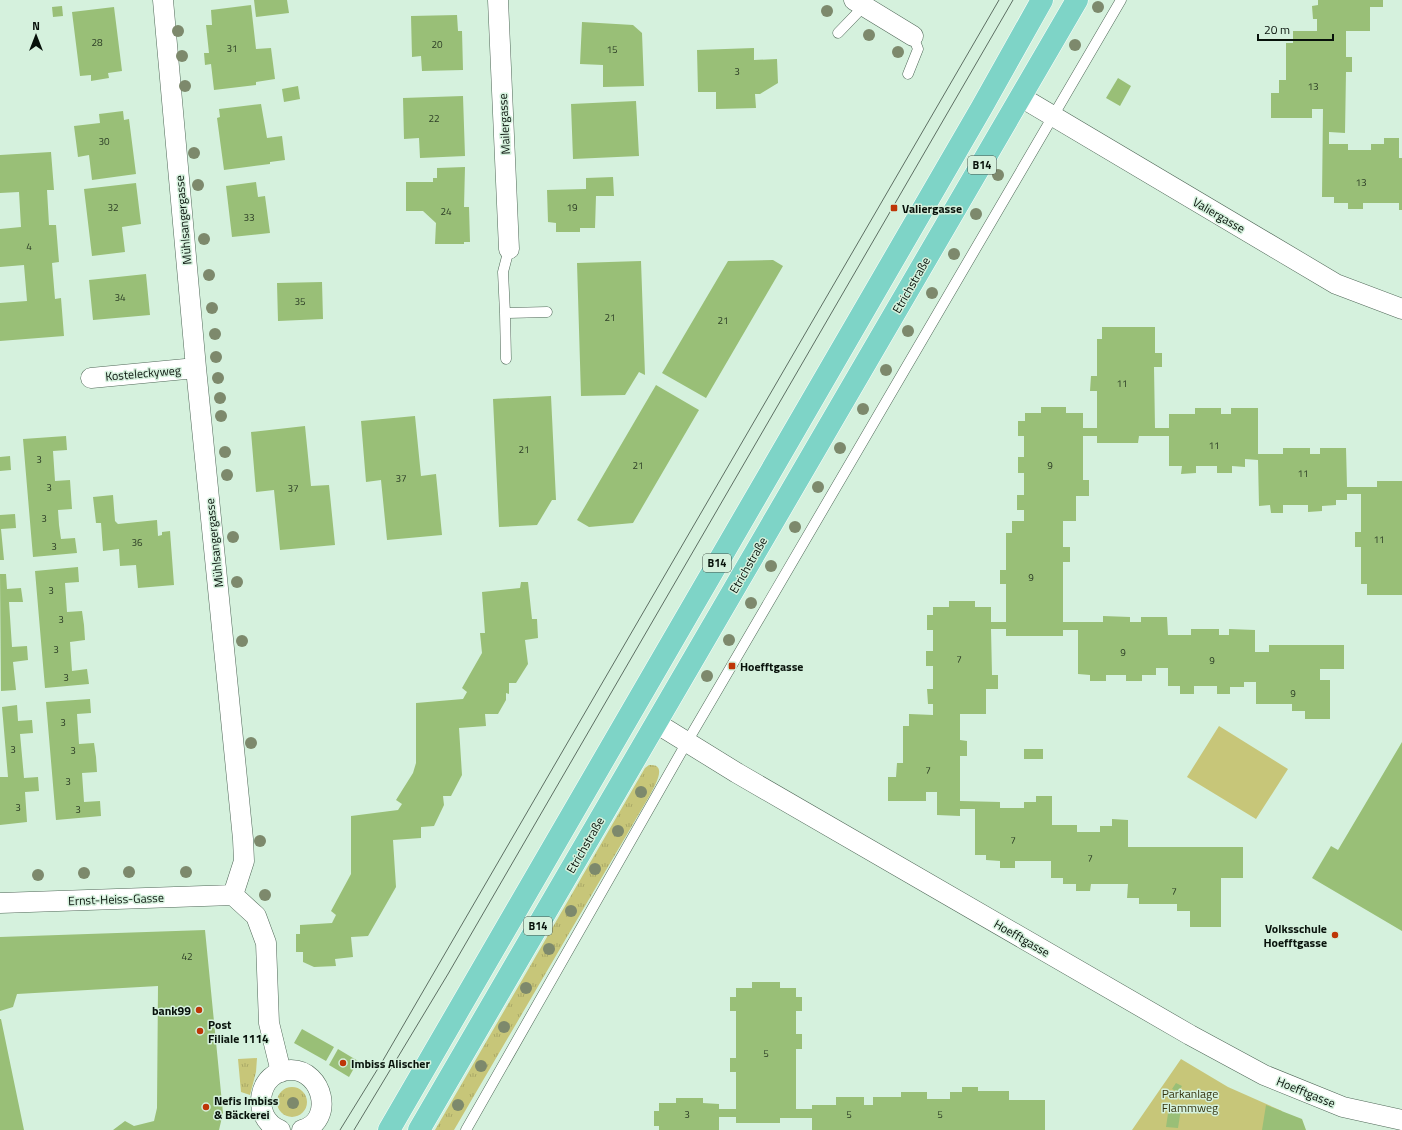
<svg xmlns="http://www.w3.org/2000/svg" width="1402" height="1130" viewBox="0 0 1402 1130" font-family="'Titillium Web',sans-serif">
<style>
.grass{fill:url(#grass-tufts)}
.park{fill:#c7c679}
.building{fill:#99bf77}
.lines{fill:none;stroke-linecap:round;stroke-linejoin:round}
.lane-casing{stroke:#506858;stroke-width:11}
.street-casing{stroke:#506858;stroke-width:21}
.primary-casing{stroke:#fff;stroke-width:23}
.lane{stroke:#fff;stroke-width:10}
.street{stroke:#fff;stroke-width:20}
.primary{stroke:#7ed4c7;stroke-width:22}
.tram{stroke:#5d6f63;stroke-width:1}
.tree{fill:#7d896c}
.poi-dot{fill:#be3607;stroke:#d5f1dd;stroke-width:1.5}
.labels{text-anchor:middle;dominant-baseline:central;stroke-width:3;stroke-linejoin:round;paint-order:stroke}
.number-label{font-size:10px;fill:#2c3d26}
.shield{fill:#d5f1dd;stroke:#46554a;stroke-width:1}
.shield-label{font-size:11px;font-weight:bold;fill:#08120b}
.street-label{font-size:12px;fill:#08120b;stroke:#d5f1dd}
.poi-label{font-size:12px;font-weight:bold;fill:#08120b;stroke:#d5f1dd;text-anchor:start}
.park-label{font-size:12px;fill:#35340f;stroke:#d5f1dd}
</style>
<defs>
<pattern id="grass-tufts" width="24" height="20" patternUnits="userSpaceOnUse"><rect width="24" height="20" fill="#c7c679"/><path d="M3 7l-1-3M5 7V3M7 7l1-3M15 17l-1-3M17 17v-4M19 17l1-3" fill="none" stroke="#a9a967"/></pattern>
</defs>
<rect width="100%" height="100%" fill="#d5f1dd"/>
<path class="grass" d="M649,765C669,763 654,787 650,795L454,1130H435L645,768Z
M257,1058L256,1072L250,1095L241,1092L238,1059Z
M277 1102a15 15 0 1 1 30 0a15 15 0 1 1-30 0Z"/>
<path class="park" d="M1219,726L1288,769L1256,819L1187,777Z
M1181,1059L1228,1087L1282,1111L1284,1130H1132Z"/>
<path class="building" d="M254,0H287L289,13L256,17Z
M1318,0H1383V7H1370V31H1346V57H1352V72H1346L1345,133L1329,132V144H1348V150H1371V144H1384V138H1399V158H1402V210H1399V203H1363V209H1348V203H1334V197H1322L1323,109H1312V118H1271V93H1279V80H1286V43H1293V31H1317V19H1313L1312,6L1318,5Z
M251,5L256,49L271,48L275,79L256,82V85L214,90L211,64L205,65L204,53H209L206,25H212L211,10Z
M62,6L63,16L53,17L52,7Z
M114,7L122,71L108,73L109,78L91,81V75L80,76L72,12Z
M457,15L458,31H462L463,70L422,71L421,56L412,57L411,16Z
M582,22L633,25L642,33L644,86L603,87V65L580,64Z
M754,48V60L777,59L778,83L760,94H755L756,108L716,109V92H698L697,50Z
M1118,78L1131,86L1120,106L1106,98Z
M298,86L300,99L284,102L282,89Z
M463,96L465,156L420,158L419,138L404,139L403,98Z
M636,101L639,156L573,159L571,104Z
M261,104L267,138L282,136L285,160L270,162V164L224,170L217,118L220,117L219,109Z
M123,111L124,120L129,119L136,174L92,180L89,155L78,157L74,126L100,123L99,114Z
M51,152L54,190H47L49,225H56L59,262L52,263L55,299L61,298L64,336L0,341V303L27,301L24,265L0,267V229L21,227L19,192L0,193V155Z
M465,167L464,207H469L470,242H464V244H435L436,223L423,211H406V182H433V178H437V168Z
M613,177L614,196H596L595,228H580V232H556V223L548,222L547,190L586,189V178Z
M256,182L258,197L265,196L270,233L232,237L226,186Z
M136,183L141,224L122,227L125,252L92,256L84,189Z
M773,260L783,266L706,398L662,373L728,261Z
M641,261L645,375L639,372L625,395L581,396L577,263Z
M146,274L150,315L93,320L89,280Z
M322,282L323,319L278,321L277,283Z
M1102,327H1155V353H1162V367H1154L1155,428H1169V414H1195V408H1221V414H1231V408H1258V454H1283V448H1310V454H1320V448H1346L1347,487H1377V481H1402V595H1367V584H1361V547H1355V532H1361V494H1347V500H1336V505L1322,506V511L1308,512V505H1283V513H1271L1270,505L1259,506L1258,460L1245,459V467L1232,466V473H1217V466H1196V473L1181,474L1182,466H1169V436H1139L1138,443H1097V436H1083V480H1089V496H1076V521H1063V547H1070V562H1063V622H1103V616L1130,617V622H1141V617H1167L1168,635H1191V629H1219V635H1229V629L1255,630V652H1269V645H1344V669H1320V680H1330V719H1305V711H1292V704H1256V682H1244V687H1230V694H1217V686H1194V694H1180V686H1168V668H1156V675H1142V681H1126V675H1106V681H1090V675L1078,674V630H1063V636H1006V629H991L992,675H998V689H986V714H960V740L967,741V756H960V801L1000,802V808H1024V802H1036V796H1052V825H1077V832H1100V826H1112V819L1128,820V847H1243V878H1221V927H1190V911H1177V904H1139V898H1127L1128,884H1091L1090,891H1076V884H1063V878H1051V861H1015V868H1000V861L986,860V855H975V809H960V816L937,815V792H926V801H888V777H896L897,763H903V726H909V714L933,715V704H928L927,689H933V666H926V651H933V630H927V615H933V607H949V601H975V607H991V622H1006V584H1000V570H1006V533H1012V521H1024V510H1017V495H1024V473H1018V457H1024V436H1018V421H1025V413H1041V407H1066V413H1083V428H1097V391H1090L1091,376H1097V339H1102Z
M656,385L699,410L633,523L589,527L577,520Z
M551,396L556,500H552L537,525L499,527L493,399Z
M415,416L421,476L436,474L442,535L387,540L381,480L366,482L361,421Z
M305,426L311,486L329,485L335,545L280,550L274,490L256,492L251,432Z
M66,436L67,450L53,451L55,481L70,480L72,509L58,510L59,525L61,539L75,538L77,553L33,557L23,439Z
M10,456L11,470L0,471V457Z
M113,495L115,521L118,524L157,520L158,536L162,535V532L170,531L174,585L138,588L136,565L120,566L119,549L103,551L101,523H96L93,497Z
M15,514L16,528L1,529L4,560H0V515Z
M78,567L79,582L65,583L67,612L82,611L84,625L85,640L70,642L72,671L87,669L89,684L45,688L35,571Z
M0,574H6L7,589L21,588L23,602H9L12,647L27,646L28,660L13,662L16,690L1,691Z
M521,582H528L532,619H537L538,638L525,640L528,664L516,683H509V694L506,693V700L498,714H485L486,726L459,728L462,775L451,796H443L444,805L434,826L421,827V838L393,840L396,887L368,936L351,937L353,957L335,959L336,966L314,967L303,962V952H296V934H300V925L332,923L336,915L331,911L351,874V816L398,810L402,804L396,800L413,773L416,763V703L463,699L467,692L462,688L482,653L480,633H485L482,592L520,588Z
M90,699L91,713L77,714L79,744L94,743L96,757L97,772L82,773L84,802L100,801L101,816L56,820L46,702Z
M17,705L18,721L32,720L33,733L20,734L24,778L38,777L39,791L25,792L27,822L0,825V777H8L2,707Z
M1402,742V931L1312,878L1331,846L1338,850Z
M1024,749H1043V759H1024Z
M205,930L223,1113L219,1130H113L125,1121L134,1126L154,1121L157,1108L158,986L17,994L13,1007L0,1011V937Z
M752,982H780V988H796V997H802V1011H796V1034H802V1049H796V1109H812V1105H836V1097H864V1105H873V1097H901V1092H927V1099H950V1092H962V1087H978V1091H1009V1100H1045V1130H812V1118H780V1123H736V1117H719V1130H659V1126H654V1111H659V1103H676V1098H703V1103L719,1104V1109H736V1072H730V1058H736V1011H730V997H736V988H752Z
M0,1019H1L24,1130H0Z
M302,1029L334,1047L326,1061L294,1043Z
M338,1049L358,1061L349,1077L329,1065Z
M1176,1083L1182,1086L1178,1092L1172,1089Z
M1266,1105L1302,1119L1306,1130H1262Z
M1169,1107L1181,1109L1178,1128L1166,1127Z"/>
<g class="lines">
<g class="lane-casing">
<path id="lane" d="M838,33L864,6
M908,74L918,49L913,36
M509,249L503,272L505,313L547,312
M505,313L506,359
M466,1130L687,742L1121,0"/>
</g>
<g class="street-casing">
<path id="street" d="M163,0L196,368L243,839L244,861L233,895L256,916L266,943L269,1023L281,1072
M498,0L509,249
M854,0L913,36
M1021,97L1336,284L1402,309
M91,378L196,368
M656,723L737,773L1190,1035L1264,1075L1343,1107L1402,1120
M0,903L233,895
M280,1130C250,1118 257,1070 291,1070C323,1070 335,1121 302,1130"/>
</g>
<g class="primary-casing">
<path id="primary" d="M389,1130L982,107L1042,0
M419,1130L1077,0"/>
</g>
<use href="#lane" class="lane"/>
<use href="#street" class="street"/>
<use href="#primary" class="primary"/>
<path class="tram" d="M340,1130L382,1062L999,0
M354,1130L448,974L1013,0"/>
</g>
<g class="tree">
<circle cx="1098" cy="7" r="6"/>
<circle cx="827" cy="11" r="6"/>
<circle cx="178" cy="31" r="6"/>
<circle cx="869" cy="35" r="6"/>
<circle cx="1075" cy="45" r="6"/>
<circle cx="898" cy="52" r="6"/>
<circle cx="182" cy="56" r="6"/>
<circle cx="185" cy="86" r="6"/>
<circle cx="194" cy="153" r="6"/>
<circle cx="998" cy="175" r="6"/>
<circle cx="198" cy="185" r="6"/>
<circle cx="976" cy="214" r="6"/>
<circle cx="204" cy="239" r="6"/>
<circle cx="954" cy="254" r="6"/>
<circle cx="209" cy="275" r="6"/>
<circle cx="932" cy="293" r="6"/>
<circle cx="212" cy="308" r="6"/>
<circle cx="908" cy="331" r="6"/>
<circle cx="215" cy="334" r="6"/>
<circle cx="216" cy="357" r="6"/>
<circle cx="886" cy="370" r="6"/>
<circle cx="218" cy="378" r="6"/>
<circle cx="220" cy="398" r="6"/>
<circle cx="863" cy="409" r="6"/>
<circle cx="221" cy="416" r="6"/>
<circle cx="840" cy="448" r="6"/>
<circle cx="225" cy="452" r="6"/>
<circle cx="227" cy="475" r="6"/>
<circle cx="818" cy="487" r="6"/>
<circle cx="795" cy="527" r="6"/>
<circle cx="233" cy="537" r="6"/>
<circle cx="771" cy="566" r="6"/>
<circle cx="237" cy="582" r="6"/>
<circle cx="751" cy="603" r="6"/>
<circle cx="729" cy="640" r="6"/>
<circle cx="242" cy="641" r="6"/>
<circle cx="707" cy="676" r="6"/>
<circle cx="251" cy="743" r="6"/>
<circle cx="641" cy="792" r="6"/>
<circle cx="618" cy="831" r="6"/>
<circle cx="260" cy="841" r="6"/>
<circle cx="595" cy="869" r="6"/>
<circle cx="129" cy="872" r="6"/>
<circle cx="186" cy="872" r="6"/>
<circle cx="84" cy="873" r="6"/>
<circle cx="38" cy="875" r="6"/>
<circle cx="265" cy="895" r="6"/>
<circle cx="571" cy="911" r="6"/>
<circle cx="549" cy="949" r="6"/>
<circle cx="526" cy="988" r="6"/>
<circle cx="504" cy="1027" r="6"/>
<circle cx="481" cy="1066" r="6"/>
<circle cx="293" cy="1103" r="6"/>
<circle cx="458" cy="1105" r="6"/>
</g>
<g class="poi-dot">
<rect x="890" y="204" width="8" height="8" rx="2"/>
<rect x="728" y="662" width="8" height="8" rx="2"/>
<circle cx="1335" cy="935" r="4"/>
<circle cx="199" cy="1010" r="4"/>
<circle cx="200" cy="1031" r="4"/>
<circle cx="343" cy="1063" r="4"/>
<circle cx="206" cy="1107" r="4"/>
</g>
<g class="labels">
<g class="number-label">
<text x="97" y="42">28</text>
<text x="437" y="44">20</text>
<text x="232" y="48">31</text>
<text x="612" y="49">15</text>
<text x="737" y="71">3</text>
<text x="1313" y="86">13</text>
<text x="434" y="118">22</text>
<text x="104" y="141">30</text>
<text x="1361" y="182">13</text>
<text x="113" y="207">32</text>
<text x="572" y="207">19</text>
<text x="446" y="211">24</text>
<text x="249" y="217">33</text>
<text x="29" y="246">4</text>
<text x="120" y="297">34</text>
<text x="300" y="301">35</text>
<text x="610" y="317">21</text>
<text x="723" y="320">21</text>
<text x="1122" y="383">11</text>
<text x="1214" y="445">11</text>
<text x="524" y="449">21</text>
<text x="39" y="459">3</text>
<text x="638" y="465">21</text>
<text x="1050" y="465">9</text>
<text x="1303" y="473">11</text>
<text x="401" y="478">37</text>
<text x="49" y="487">3</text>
<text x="293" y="488">37</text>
<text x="44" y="518">3</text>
<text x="1379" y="539">11</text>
<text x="137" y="542">36</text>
<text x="54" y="546">3</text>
<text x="1031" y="577">9</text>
<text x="51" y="590">3</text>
<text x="61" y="619">3</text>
<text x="56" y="649">3</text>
<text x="1123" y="652">9</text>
<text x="959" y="659">7</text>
<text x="1212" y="660">9</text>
<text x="66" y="677">3</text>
<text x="1293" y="693">9</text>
<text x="63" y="722">3</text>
<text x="13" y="749">3</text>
<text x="73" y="750">3</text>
<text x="928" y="770">7</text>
<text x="68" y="781">3</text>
<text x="18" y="807">3</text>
<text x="78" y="809">3</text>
<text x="1013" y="840">7</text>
<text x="1090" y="858">7</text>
<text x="1174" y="891">7</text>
<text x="187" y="956">42</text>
<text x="766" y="1053">5</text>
<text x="687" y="1114">3</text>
<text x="849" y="1114">5</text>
<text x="940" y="1114">5</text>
</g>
<g class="shield">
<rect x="968" y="156" width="28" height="18" rx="3"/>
<rect x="703" y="554" width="28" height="18" rx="3"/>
<rect x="524" y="917" width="28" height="18" rx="3"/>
</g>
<g class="shield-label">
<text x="982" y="165">B14</text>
<text x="717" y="563">B14</text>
<text x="538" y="926">B14</text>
</g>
<g class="street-label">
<text transform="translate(504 124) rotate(-93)">Mailergasse</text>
<text transform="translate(1219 215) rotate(30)">Valiergasse</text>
<text transform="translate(183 220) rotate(-95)">Mühlsangergasse</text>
<text transform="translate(911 285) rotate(-60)">Etrichstraße</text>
<text transform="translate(143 373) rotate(-5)">Kosteleckyweg</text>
<text transform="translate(214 543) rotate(-96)">Mühlsangergasse</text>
<text transform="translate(748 565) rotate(-60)">Etrichstraße</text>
<text transform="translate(585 845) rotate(-60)">Etrichstraße</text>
<text transform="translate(116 899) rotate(-2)">Ernst-Heiss-Gasse</text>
<text transform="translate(1022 938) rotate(30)">Hoefftgasse</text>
<text transform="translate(1306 1092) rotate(22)">Hoefftgasse</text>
</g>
<g class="poi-label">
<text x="902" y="208">Valiergasse</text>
<text x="740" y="666">Hoefftgasse</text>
<text x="1327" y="928" text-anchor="end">Volksschule<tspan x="1327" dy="14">Hoefftgasse</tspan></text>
<text x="191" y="1010" text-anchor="end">bank99</text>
<text x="208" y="1024">Post<tspan x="208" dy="14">Filiale 1114</tspan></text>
<text x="351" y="1063">Imbiss Alischer</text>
<text x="214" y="1100">Nefis Imbiss<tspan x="214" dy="14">&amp; Bäckerei</tspan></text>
</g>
<g class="park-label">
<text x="1190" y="1093">Parkanlage<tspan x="1190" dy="14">Flammweg</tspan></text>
</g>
</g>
<g transform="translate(36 36)" stroke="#d5f1dd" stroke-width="3" paint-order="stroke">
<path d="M0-3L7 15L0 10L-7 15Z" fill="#08120b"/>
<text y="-6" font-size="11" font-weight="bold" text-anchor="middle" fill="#08120b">N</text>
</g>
<path d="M1258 34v6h75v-6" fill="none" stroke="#08120b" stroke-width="2"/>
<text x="1264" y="34" font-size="12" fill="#08120b" stroke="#d5f1dd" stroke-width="3" paint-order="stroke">20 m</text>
</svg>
